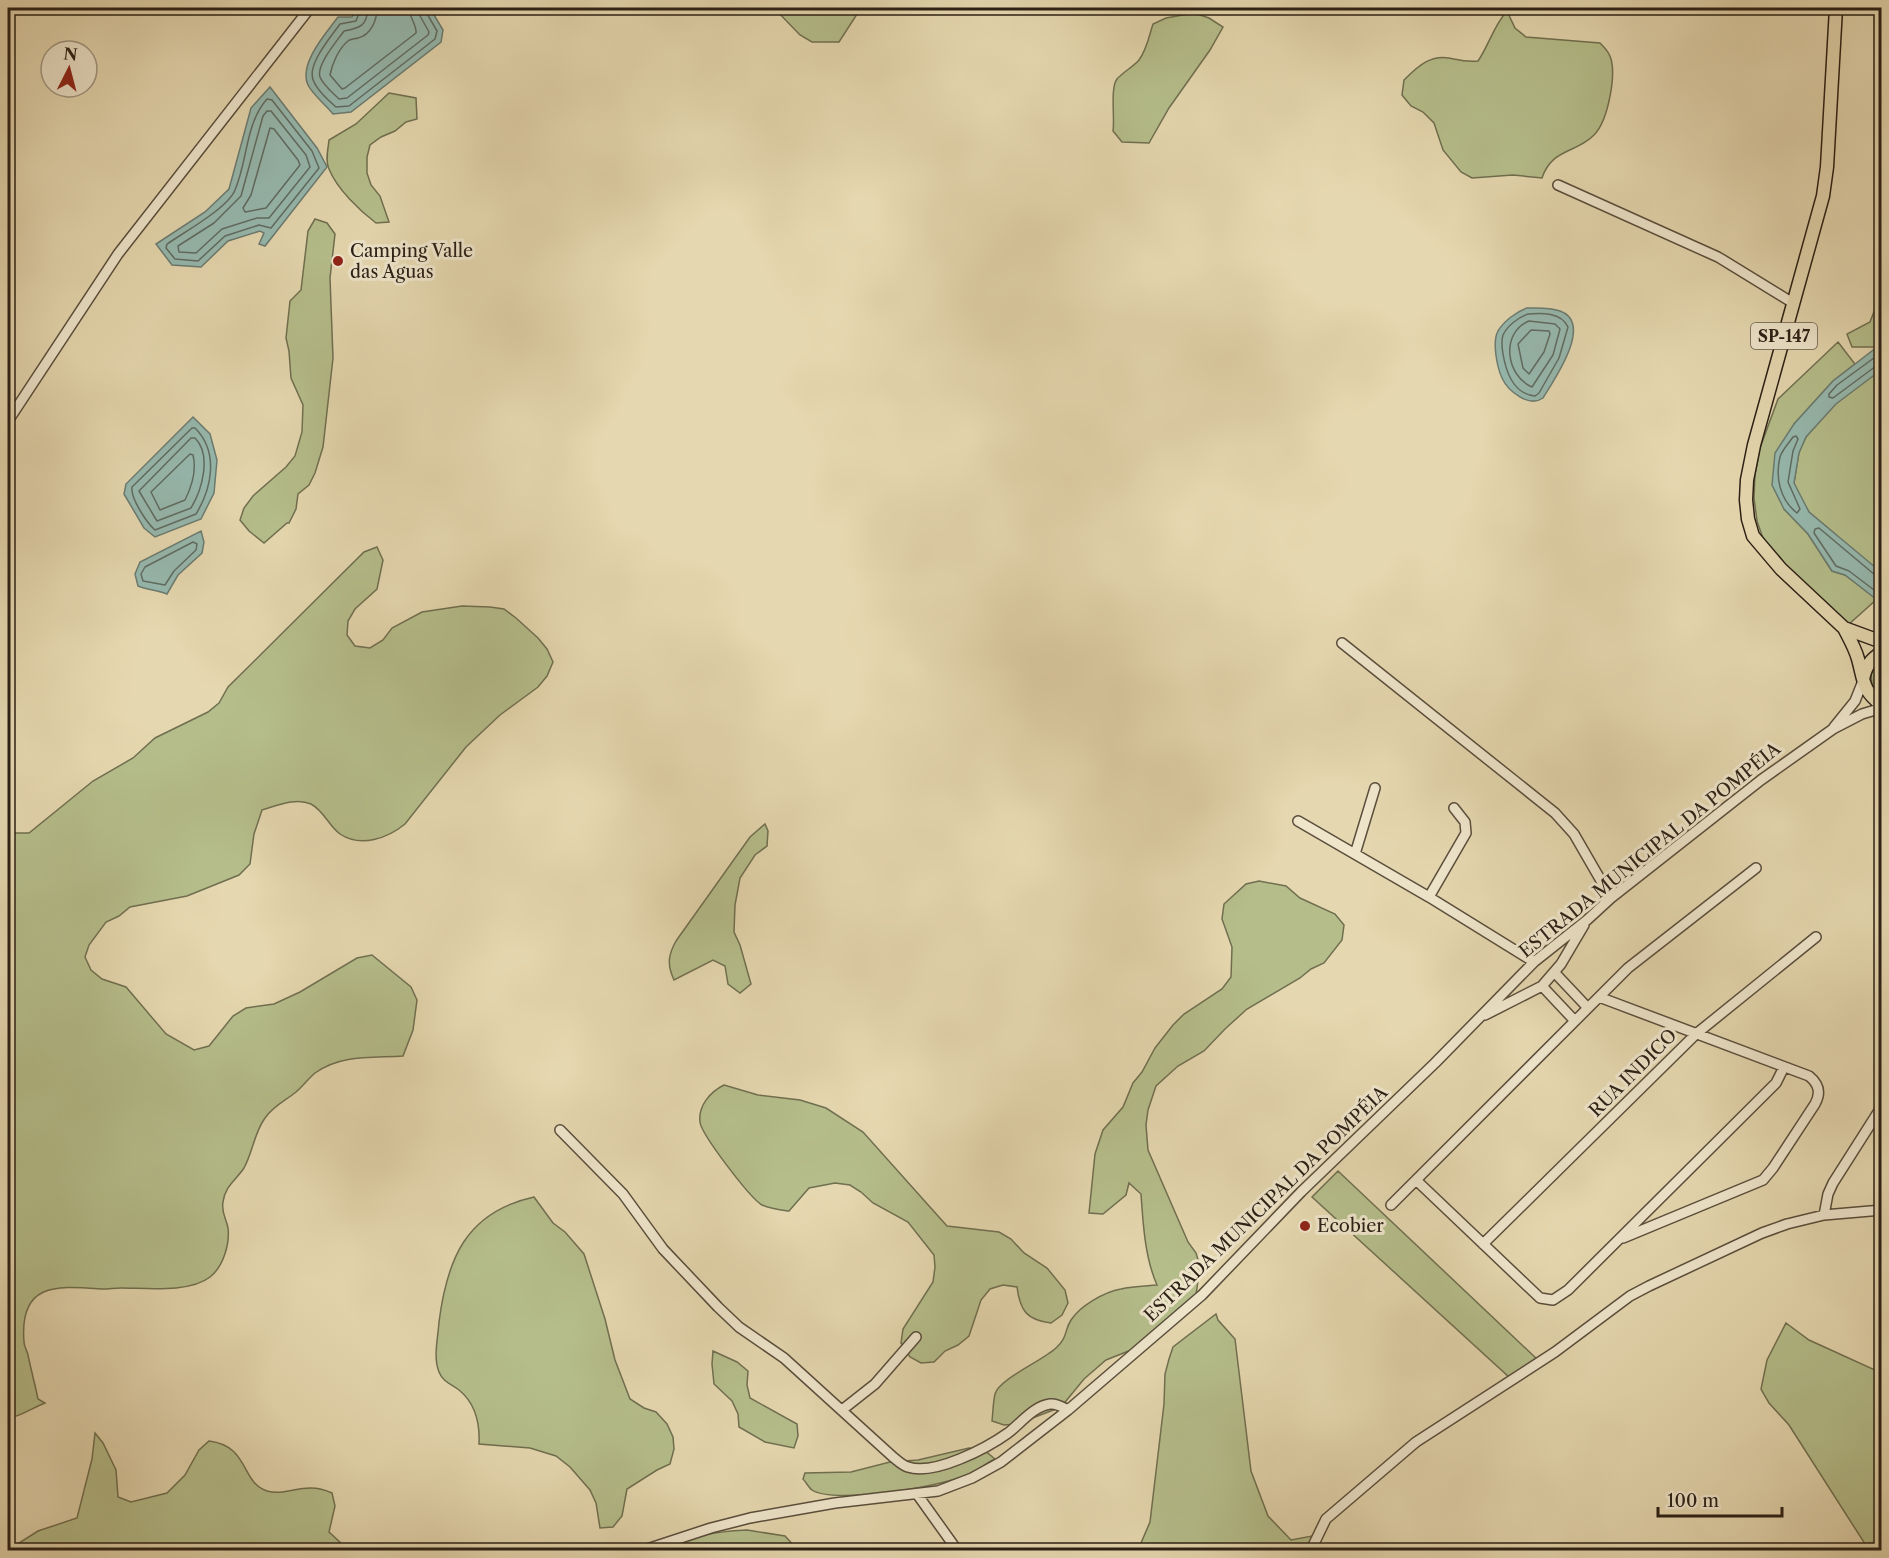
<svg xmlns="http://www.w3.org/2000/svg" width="1889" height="1558" viewBox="0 0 1889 1558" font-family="'Libre Caslon Text',serif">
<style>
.green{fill:#b5be8b;stroke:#706f50;stroke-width:1.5}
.water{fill:#96b9af;stroke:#6b7c72;stroke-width:1.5}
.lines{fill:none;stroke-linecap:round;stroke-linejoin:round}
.shore{stroke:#606c62;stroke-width:1.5}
.minor-casing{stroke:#5a4e3c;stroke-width:12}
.major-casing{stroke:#2b2016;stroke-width:15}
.minor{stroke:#eee5cb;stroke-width:9}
.major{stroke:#e5d7af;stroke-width:12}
.poi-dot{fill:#8f2418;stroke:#eee5cb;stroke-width:2}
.labels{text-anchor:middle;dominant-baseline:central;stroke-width:6;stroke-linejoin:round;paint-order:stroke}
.shield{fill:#eee5cb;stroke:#665b4c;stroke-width:1.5}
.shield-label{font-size:16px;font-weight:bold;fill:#2b2016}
.poi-label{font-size:18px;fill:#2b2016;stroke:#eee5cb;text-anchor:start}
.street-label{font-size:18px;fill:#2b2016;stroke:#eee5cb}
</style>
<rect width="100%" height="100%" fill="#e5d7af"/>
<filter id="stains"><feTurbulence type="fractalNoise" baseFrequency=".00333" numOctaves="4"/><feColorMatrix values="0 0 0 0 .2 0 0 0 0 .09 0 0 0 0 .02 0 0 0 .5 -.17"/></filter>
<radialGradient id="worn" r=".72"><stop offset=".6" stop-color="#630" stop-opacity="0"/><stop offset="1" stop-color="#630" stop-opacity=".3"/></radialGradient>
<path class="green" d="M774,8H861L839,42H812L800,35Z
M1507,11L1515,28L1526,37L1600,43C1603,46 1607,50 1609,54C1618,71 1608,121 1594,135C1577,153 1552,148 1542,178L1513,175L1472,178L1461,172L1443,150L1434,123L1423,112L1411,106L1402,95L1404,80C1419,65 1432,53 1454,59C1463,61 1469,62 1478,61C1489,45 1494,25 1507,11Z
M1194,13L1209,18L1223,27L1210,50L1169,108L1149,143L1122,142L1113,131C1115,118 1110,88 1117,79C1123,72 1133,67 1139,60C1147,49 1149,36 1153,24L1166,18Z
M389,93L416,98L417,119L406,122L395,131L381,137L370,145L367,157V173L371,185L380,196L389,222L376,223C360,211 337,189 329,169C325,161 328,150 329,140L356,124Z
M315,219L327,223L335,234L330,278L333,358L323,447L315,473L309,485L298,494L296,509L289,523H287L264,543L249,531L240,520L244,508L253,496L286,467L295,456L302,432L303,405L291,378L289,351L286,338L290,301L301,290L308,231Z
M1881,300V347H1852L1847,334L1870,322L1875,309Z
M1838,342L1855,364L1833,381L1794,424L1784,509L1808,534L1832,571L1845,575L1877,599L1848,625L1777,560L1765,544L1757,521L1754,498L1755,474L1760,448L1778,399Z
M1881,370V578L1855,556L1835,534L1809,512L1798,495L1794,483L1799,452L1806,437L1828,410L1847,394Z
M377,547L383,560L377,589L355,609L348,621L347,635L355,646L370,648L383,640L392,628L422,612L462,606L490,607L504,609L516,618L538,638L547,649L553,662L547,676L538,687L500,715L466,747L405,824C388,838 361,848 340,834C329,826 324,811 311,804C296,797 276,806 262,810L254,834L250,864L239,875L187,896L130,907L119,916L106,922L89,945L85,957L91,970L102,979L126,987L166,1034L194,1050L209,1046L233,1016L246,1008L274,1004L300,992L357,958L372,955L411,987L417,1000L413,1030L403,1056C373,1058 341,1054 315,1073C308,1079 303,1086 296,1092C285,1101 273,1106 265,1118C254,1133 253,1152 244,1168C236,1180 225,1186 223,1202C221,1212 226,1218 228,1228C230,1244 223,1267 210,1277C190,1293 146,1288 121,1288C115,1288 109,1289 103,1289C58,1286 19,1281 24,1342C24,1347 27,1350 28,1355C31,1370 35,1384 38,1399L45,1403C34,1407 18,1418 8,1418V833H29L93,781L133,758L155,738L208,712L219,703L228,687L364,552Z
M1874,665L1881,671V697L1872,686L1871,671Z
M765,824L768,831L767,846L755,855L740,878L735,905L734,932L740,945L751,984L740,993L728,984L725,966L713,960L674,980C667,965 668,955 676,941L750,837Z
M1259,881L1286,886L1300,898L1335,914L1344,925L1342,940L1324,963L1311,969L1300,978L1247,1009L1225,1029L1204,1051L1178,1066L1156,1086L1148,1110L1146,1125L1148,1150L1188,1242L1196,1253L1200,1266L1196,1295L1146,1344L1106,1360L1084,1379L1061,1407L1017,1424L1004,1425L992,1421C993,1412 993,1403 995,1394C999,1379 1042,1361 1056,1348C1068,1337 1064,1331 1071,1320C1080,1306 1104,1292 1121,1289C1132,1286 1145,1286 1157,1285C1145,1258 1143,1224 1141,1194L1129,1183L1126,1195L1103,1214L1089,1213L1095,1154L1103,1130L1123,1107L1133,1083L1142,1072L1155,1048L1173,1025L1184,1014L1222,989L1231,977L1232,947L1222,919L1224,904L1246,884Z
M724,1085L758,1095L800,1100L826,1108L863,1132L947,1226L999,1232L1011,1239L1024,1253L1047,1268L1065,1290L1068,1303L1062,1315L1051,1323C1027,1320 1020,1311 1017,1287L1003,1285L990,1289L981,1300L969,1336L958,1345L945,1351L934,1362L921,1363L910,1357L901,1343L903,1329L933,1282L935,1267L934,1255L908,1222L873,1203L861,1192L850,1185L835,1183L809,1188L789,1211C780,1210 770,1209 762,1205C750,1198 701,1134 700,1122C698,1106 710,1092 724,1085Z
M1338,1171L1538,1360L1509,1377L1312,1197Z
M534,1197L553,1223L565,1232L584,1254L605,1319L615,1360L630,1399L644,1408L656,1412L667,1424L673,1437L674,1449L670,1464L657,1470L627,1489L622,1516L613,1527L600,1528L596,1503L590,1490L570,1467L556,1456L530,1448L479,1444C480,1424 475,1403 459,1390C451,1384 443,1382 439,1372C433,1357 438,1338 439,1322C447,1259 466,1212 534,1197Z
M1216,1314L1218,1320L1235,1339L1251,1471L1268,1516L1291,1540L1312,1536L1316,1550H1138L1150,1522L1164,1404L1165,1374L1169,1359L1173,1347Z
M1786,1323L1809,1340L1875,1370L1881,1378V1541L1865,1544L1789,1425L1769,1403L1761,1389L1767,1360Z
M713,1351L737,1362L748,1371L747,1385L750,1398L797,1424L798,1436L794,1448L765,1442L739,1427L738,1414L732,1401L714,1384L712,1364Z
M95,1433L103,1443L116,1470L118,1497L131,1502L167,1493L185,1475L199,1450L209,1441C250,1446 240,1482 267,1491C288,1497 304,1480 332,1493L335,1506L329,1532L344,1546L331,1547L327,1550H8L38,1531L77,1518L92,1459Z
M969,1448L984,1450L995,1459C986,1463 980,1469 971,1473C948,1486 834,1505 812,1490C809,1488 806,1482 803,1479L805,1473L851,1472L890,1462L918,1460Z
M747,1530L785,1536L798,1550H668C688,1535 723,1531 747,1530Z"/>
<path class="water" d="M356,8H430L443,30L441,42L351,112L333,114C326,105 313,95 308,85C298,64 327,32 338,17H352Z
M270,87L317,148L327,167L265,246L259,244L264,233L260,231L228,241L201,267L172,265L156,244L205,212L229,189L251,108Z
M1527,308C1538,308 1549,307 1560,311C1594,323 1554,380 1543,398C1529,408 1508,391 1502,378C1497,367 1492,342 1498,331C1504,321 1516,312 1527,308Z
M1881,344V370L1836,404L1806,437L1799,453L1794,483L1809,512L1881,572V603L1845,575L1832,571L1808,534L1784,509L1772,485L1775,453L1794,424L1833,381Z
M193,417L210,434L217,460L214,493L201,519L155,537L144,528L124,494L126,484Z
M201,531L204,542L202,553L178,575L167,594C157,590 147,590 138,586L135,574L140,562Z"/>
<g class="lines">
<path class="shore" d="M361,8L356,21L340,24C331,37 305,66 314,82C318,91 329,101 336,107L349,106L435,39L437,31L426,12L425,8
M368,8C367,26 360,28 344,31C337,41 316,65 320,77C323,85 334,94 339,99L347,98L428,35L429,32L419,14L418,8
M377,8C377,20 371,35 358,38C355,39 350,39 348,41C339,48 332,64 330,75L342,89L345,88L416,33C417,25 409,17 409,8
M267,99L272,100L312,151L319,168L271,228L259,225L225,236L198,261L175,259L166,248L167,244C183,233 228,208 235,190C248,160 245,124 267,99Z
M267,111H271L306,155L310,167L269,218H257L222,229L196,253L179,252L178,246L214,223L241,196L263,116Z
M270,128L274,129L298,160L300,165L266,208L245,212L243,208L251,195Z
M1528,314C1542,313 1561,312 1568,327L1559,358L1539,393L1535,396C1514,394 1506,372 1503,354C1502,348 1501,341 1503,335C1507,326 1519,317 1528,314Z
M1529,321L1555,324L1560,329L1553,355L1532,387C1506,376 1500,333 1529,321Z
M1531,330L1549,331L1550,334L1544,352L1529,374L1523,368L1518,344Z
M1882,352L1837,385L1829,394V397L1833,398L1876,366L1882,365
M192,428H195C219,452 212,488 196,514L155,530C147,523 130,498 132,487Z
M1796,436L1798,439L1793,451L1788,482L1800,509L1797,513C1780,500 1775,477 1780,457C1782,450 1789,443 1793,437Z
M191,438H195C212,455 202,490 191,508L157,521L139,491Z
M190,454L193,455C197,471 192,486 185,500L160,510L151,492Z
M193,542L197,544L196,550L174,571L165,585L143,581L141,574L145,567Z
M1882,576L1875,575L1819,528L1815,529L1814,533L1836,566L1849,571L1882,596"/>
<g class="minor-casing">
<path id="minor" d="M1558,185L1718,257L1793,303
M8,421L118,254L310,8
M1342,643L1555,813L1574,834L1611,898
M1834,727L1855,701L1863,681
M1298,821L1429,897L1534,962
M1355,854L1375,788
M1429,897L1466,833L1465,822L1454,808
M1555,973L1588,1008
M1542,986L1575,1021
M1599,997L1809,1076C1819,1084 1821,1093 1815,1104L1773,1168L1763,1180L1623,1238
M1485,1015L1542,986L1561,964L1584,925
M560,1130L623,1194L663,1249L718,1307L739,1327L784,1358L893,1457C897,1460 903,1466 908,1467C934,1476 987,1448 1008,1433C1021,1423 1034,1406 1050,1404C1057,1403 1062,1407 1068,1410
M1416,1180L1540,1298L1553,1300L1568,1290L1776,1083L1784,1067
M1391,1205L1628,968L1756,868
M1824,1215L1828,1194L1833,1183L1882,1106
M1483,1244L1696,1034L1816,937
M842,1410L875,1384L916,1337
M917,1494L957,1550
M644,1550L711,1528L750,1518L835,1503L938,1491L972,1478L1001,1462L1068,1410L1202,1295L1301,1192L1435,1063L1534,962L1587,920L1611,898L1761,780L1833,729L1862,714L1882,708
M1311,1550L1326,1519L1416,1442L1555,1352L1630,1296L1649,1286L1762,1233L1787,1224L1824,1215L1882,1210"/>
</g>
<g class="major-casing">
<path id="major" d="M1836,8L1827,167L1823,196L1754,445L1747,480L1746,500L1748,519L1753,536L1781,569L1844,628L1882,642
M1844,628C1849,638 1855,648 1858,659C1864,680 1862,691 1882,705
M1863,679C1866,666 1870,660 1882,652"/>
</g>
<use href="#minor" class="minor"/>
<use href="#major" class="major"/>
</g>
<g class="poi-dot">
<circle cx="338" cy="261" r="6"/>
<circle cx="1305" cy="1226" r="6"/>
</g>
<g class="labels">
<rect class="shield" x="1751" y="323" width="66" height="26" rx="4.5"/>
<g class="shield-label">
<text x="1784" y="336">SP-147</text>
</g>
<g class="poi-label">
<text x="350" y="251">Camping Valle<tspan x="350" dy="21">das Aguas</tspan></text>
<text x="1317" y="1226">Ecobier</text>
</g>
<g class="street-label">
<text transform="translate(1650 850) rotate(-39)">ESTRADA MUNICIPAL DA POMPÉIA</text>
<text transform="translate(1633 1073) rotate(-45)">RUA INDICO</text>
<text transform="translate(1266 1204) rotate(-44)">ESTRADA MUNICIPAL DA POMPÉIA</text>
</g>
</g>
<rect width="1889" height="1558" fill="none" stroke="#e5d7af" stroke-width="30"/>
<rect x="9" y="9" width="1871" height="1540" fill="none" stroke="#2b2016" stroke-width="3"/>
<rect x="15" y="15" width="1859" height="1528" fill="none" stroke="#2b2016" stroke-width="1.5"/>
<g transform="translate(69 69) rotate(6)"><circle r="28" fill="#eee5cb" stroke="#a09683" stroke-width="1.5"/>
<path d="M0-4.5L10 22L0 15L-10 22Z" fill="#8f2418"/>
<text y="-9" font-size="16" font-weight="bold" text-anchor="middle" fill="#2b2016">N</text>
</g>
<path d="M1658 1507v9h124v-9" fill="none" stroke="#2b2016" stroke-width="3"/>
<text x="1667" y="1507" font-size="18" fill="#2b2016" stroke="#eee5cb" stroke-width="4.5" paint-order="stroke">100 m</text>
<rect width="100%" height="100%" filter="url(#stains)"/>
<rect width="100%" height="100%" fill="url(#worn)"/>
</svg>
